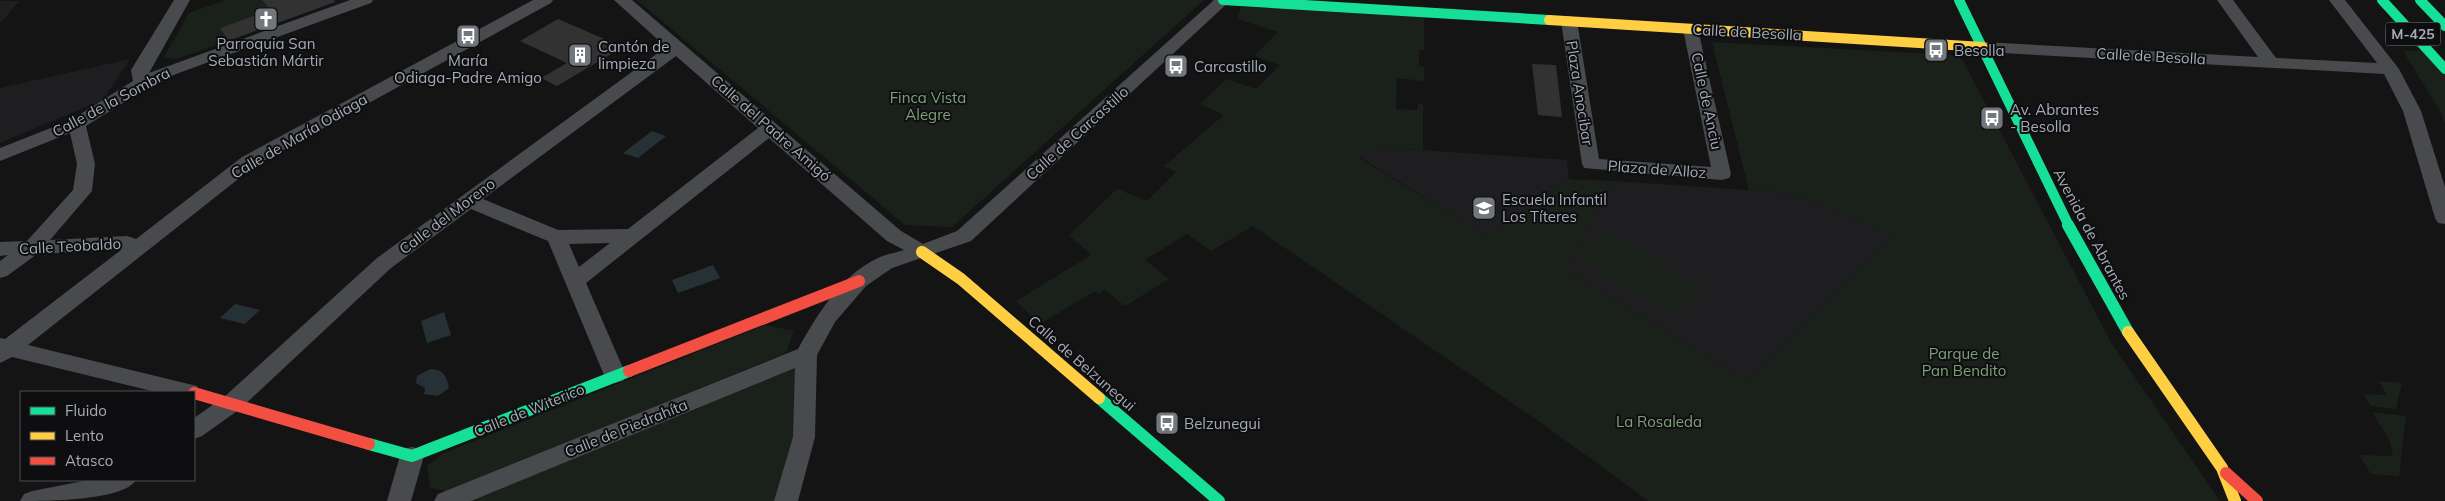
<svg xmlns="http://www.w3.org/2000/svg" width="2445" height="501" viewBox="0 0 2445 501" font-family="Mulish,sans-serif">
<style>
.built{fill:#1e1e20}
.green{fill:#1a211a}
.water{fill:#263136}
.building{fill:#323233}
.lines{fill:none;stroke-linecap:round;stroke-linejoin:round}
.street{fill:#484a4d;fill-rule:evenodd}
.fast-far1{stroke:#16e098;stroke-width:10}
.fast{stroke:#16e098;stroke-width:12}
.slow-far1{stroke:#ffcf43;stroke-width:10}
.slow{stroke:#ffcf43;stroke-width:12}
.jam{stroke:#f24e42;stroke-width:12}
.labels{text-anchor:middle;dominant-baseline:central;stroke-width:4;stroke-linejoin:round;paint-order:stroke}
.shield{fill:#0e0e10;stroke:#777d84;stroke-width:1}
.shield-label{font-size:14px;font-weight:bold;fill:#a4acb6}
.street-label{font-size:15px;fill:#a4acb6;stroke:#0e0e10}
.poi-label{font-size:15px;fill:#a4acb6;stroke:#0e0e10;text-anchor:start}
.park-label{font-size:15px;fill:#7ca279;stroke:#0e0e10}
</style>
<rect width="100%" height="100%" fill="#141414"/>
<path class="built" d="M0,1H20L0,23Z
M130,59L103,100L0,143V88Z
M1375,147L1567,160L1569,179L1487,236L1358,156Z
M1613,181L1791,193L1893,235L1746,380L1566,270Z"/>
<path class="green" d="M226,0H262L270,10L220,28L228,41L176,59L164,57L189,13Z
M637,0H1204L952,227L905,225Z
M1241,7L1424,16V50H1419V66L1424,67V81L1397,78L1396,109L1418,110V104H1423V150L1375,147L1358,157L1487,236L1569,179L1613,181L1566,270L1746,380L1893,235L1791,193L1749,190L1712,42L1950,55L1962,59L2112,344L2220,501H1649L1544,425L1253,226L1211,251L1187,234L1145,260L1169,279L1125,306L1105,290L1099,294L1095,291L1040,324L1016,301L1091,255L1069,235L1117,189L1147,201L1176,172L1164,166L1224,115L1200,104L1226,79L1256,89L1280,65L1254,56L1278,32L1237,19Z
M2403,51H2424L2445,75V124L2440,111Z
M1606,231L1705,288L1673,316L1573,256Z
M765,325L794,331L786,353L447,491L430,488L427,466L444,453Z
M806,355L787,501H446Z
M2379,381L2402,383L2396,409L2371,406L2363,394L2387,395Z
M2372,412L2406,416L2399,476L2371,474L2359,455L2393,456L2389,439Z"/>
<path class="water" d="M652,131L666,136L638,158L623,153Z
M713,265L720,278L678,293L672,280Z
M235,304L260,310L245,324L220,318Z
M444,312L451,335L427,343L421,321Z
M430,369C443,368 447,377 449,388L438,396L424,394L425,388L416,383L417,376Z"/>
<path class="building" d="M262,0H334L335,2L228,41L220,28L270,10Z
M558,19L623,47L557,86L541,78L567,63L520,41Z
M1532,64L1556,65L1562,117L1538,115Z"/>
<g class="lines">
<path class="street" d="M174,0H190L149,73L350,0H373L371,3L176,74L150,86L86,126L95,164L92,191L50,240L127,236L136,239L242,157L533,0H553L551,3L256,165L28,345L197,386L200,392L197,398L194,399V392H156L12,357L0,363V338L5,339L121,250L37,254L7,276L0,278V261L8,255L0,256V242L27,241L73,190L77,164L70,133L0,161V148L71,120L133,81L131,70Z
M614,0H632L901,231L923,244L957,231L1214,0H1231L971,241L892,268L866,286L835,322L817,355L815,437L798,501H774L793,437L795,368L471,501H434L438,494L798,349C817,315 841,275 878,258C886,254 896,253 904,250L887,241L769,138L586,283L626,375L623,381L615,383L607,381L604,375L548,241L471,209L391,268L240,409L202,436L194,439V418L224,397L377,258L666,47ZM676,56L758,128L628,229L558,230L483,199ZM610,243L579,267L569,244Z
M2217,0H2233L2276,58L2377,63L2329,0H2345L2399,69L2421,111L2445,187V224L2438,223L2435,218L2403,111L2384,74L1983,52L1977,51L1975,47L1977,43L1983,42L2258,57Z
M1569,16L1575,18L1577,21L1599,159L1711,167L1683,29L1685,25H1697L1731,174L1729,178L1722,180L1584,168L1582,164L1561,21L1563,18Z
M412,447L420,449L424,456L411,501H387L400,456L404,449Z
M89,480H136C123,501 46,501 20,501L24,494L32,491Z"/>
<path class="fast-far1" d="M1223,0L1549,20
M1959,0L2069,226
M2382,0L2445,69
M2420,0L2445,26"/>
<path class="fast" d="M2068,225L2128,332
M1099,398L1219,501
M369,444L412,456L629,371"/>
<path class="slow-far1" d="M1549,20L1983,47"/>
<path class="slow" d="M922,252L961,279L1099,398
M2128,332L2222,468L2235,501"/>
<path class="jam" d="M629,371L859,281
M194,393L369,444
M2226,473L2257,501"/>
</g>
<defs>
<g id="church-square" transform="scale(1.25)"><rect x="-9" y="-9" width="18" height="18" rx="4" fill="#72777d" stroke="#0e0e10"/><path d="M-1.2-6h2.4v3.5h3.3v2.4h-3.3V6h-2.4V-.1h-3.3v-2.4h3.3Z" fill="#fff"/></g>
<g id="bus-square" transform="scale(1.25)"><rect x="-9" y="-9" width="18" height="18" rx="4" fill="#72777d" stroke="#0e0e10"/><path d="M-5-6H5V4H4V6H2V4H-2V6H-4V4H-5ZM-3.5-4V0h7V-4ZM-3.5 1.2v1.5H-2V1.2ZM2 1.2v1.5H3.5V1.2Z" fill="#fff"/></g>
<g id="building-square" transform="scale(1.25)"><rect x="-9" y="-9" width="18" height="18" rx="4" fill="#72777d" stroke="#0e0e10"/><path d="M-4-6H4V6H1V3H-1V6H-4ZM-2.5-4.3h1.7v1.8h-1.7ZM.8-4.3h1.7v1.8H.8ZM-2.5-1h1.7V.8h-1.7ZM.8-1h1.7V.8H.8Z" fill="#fff"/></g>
<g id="school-square" transform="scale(1.25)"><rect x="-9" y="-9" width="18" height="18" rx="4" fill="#72777d" stroke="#0e0e10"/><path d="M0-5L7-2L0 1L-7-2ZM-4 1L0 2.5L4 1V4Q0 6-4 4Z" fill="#fff"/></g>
</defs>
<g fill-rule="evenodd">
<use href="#church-square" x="266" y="19"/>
<use href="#bus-square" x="468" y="36"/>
<use href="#bus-square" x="1936" y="50"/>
<use href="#building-square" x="580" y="55"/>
<use href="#bus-square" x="1176" y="66"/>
<use href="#bus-square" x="1992" y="118"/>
<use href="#school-square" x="1484" y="208"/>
<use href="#bus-square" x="1167" y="423"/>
</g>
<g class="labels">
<rect class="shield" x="2385.5" y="22.5" width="55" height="23" rx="4"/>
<g class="shield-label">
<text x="2413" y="34">M-425</text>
</g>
<g class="street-label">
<text transform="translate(1747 32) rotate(3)">Calle de Besolla</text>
<text transform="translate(2151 56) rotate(3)">Calle de Besolla</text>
<text transform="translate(1580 93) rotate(81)">Plaza Anocibar</text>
<text transform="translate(1707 101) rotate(78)">Calle de Anciu</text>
<text transform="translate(111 102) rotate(-28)">Calle de la Sombra</text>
<text transform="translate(771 128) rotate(41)">Calle del Padre Amigó</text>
<text transform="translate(1077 133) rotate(-42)">Calle de Carcastillo</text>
<text transform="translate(299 136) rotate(-30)">Calle de María Odiaga</text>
<text transform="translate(1657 169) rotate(4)">Plaza de Alloz</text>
<text transform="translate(447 216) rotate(-37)">Calle del Moreno</text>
<text transform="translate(2092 234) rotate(62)">Avenida de Abrantes</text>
<text transform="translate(70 246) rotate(-3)">Calle Teobaldo</text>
<text transform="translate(1082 363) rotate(41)">Calle de Belzunegui</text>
<text transform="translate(529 410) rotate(-22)">Calle de Witerico</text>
<text transform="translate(626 428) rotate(-22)">Calle de Piedrahíta</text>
</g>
<g class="poi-label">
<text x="266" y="43" text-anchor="middle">Parroquia San<tspan x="266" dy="17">Sebastián Mártir</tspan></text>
<text x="598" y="46">Cantón de<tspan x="598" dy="17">limpieza</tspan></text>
<text x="1954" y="50">Besolla</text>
<text x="468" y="60" text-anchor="middle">María<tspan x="468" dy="17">Odiaga-Padre Amigo</tspan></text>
<text x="1194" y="66">Carcastillo</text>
<text x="2010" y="109">Av. Abrantes<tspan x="2010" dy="17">- Besolla</tspan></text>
<text x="1502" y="199">Escuela Infantil<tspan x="1502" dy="17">Los Títeres</tspan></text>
<text x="1184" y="423">Belzunegui</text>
</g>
<g class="park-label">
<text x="928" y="97">Finca Vista<tspan x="928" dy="17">Alegre</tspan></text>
<text x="1964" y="353">Parque de<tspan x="1964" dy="17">Pan Bendito</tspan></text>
<text x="1659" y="421">La Rosaleda</text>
</g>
</g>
<rect x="20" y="391" width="175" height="90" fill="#0e0e10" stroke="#4a4d52"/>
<rect x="30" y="407" width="25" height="8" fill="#16e098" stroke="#4a4d52"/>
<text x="65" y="416" font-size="15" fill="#a4acb6">Fluido</text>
<rect x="30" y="432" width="25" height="8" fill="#ffcf43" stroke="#4a4d52"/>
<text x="65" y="441" font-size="15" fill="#a4acb6">Lento</text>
<rect x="30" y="457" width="25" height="8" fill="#f24e42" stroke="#4a4d52"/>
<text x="65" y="466" font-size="15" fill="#a4acb6">Atasco</text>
</svg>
